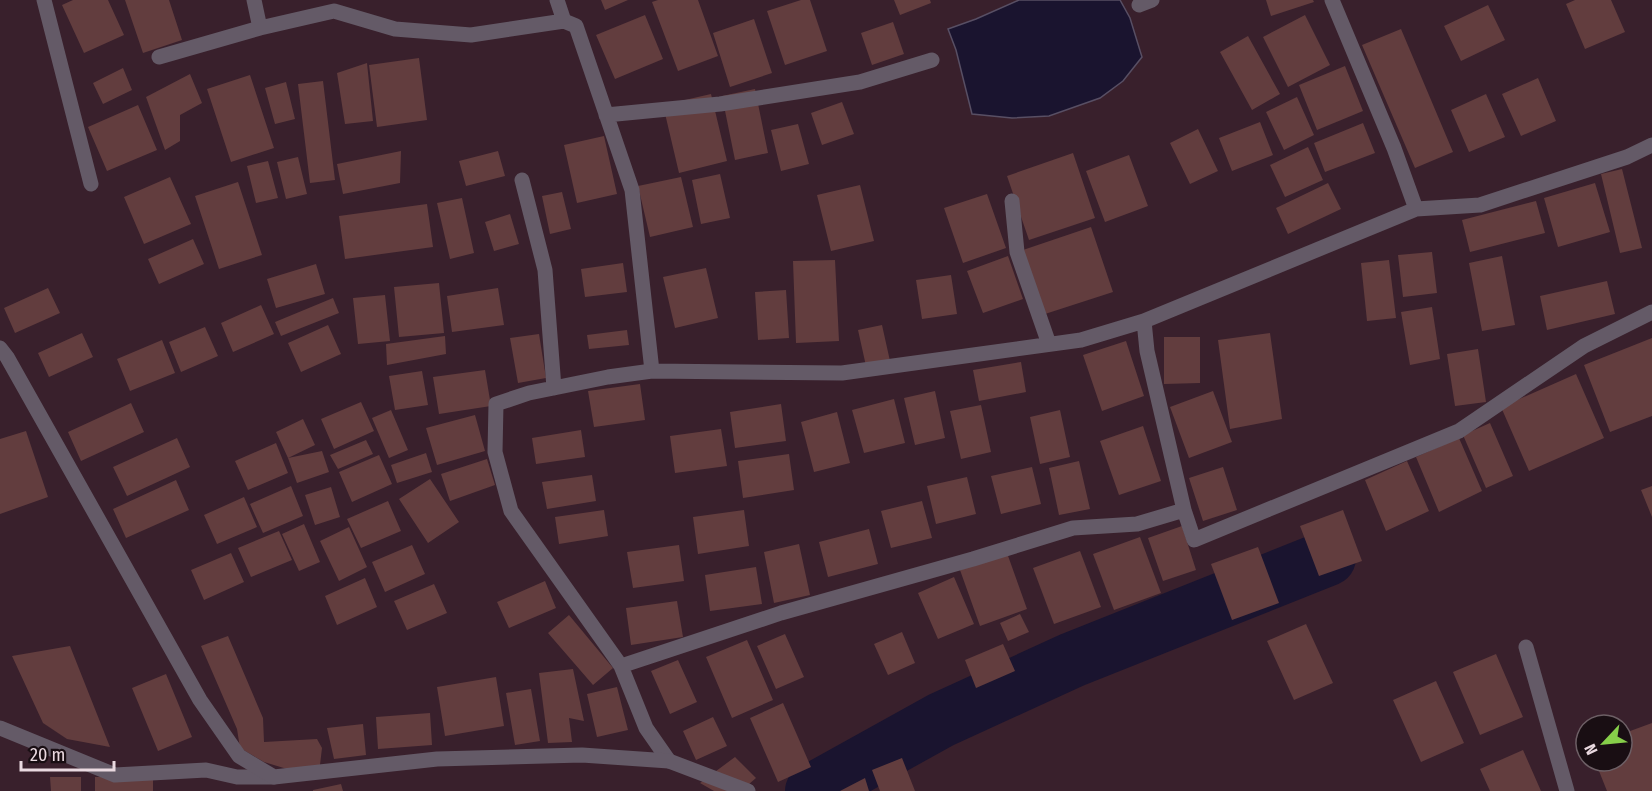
<svg xmlns="http://www.w3.org/2000/svg" width="1652" height="791" viewBox="0 0 1652 791" font-family="'Fira Sans Condensed',sans-serif">
<style>
.water{fill:#1a142f;stroke:#584f64;stroke-width:1.5}
.lines{fill:none;stroke-linecap:round;stroke-linejoin:round}
.river{stroke:#1a142f;stroke-width:56}
.building{fill:#623d3e}
.minor{stroke:#645a67;stroke-width:15}
.tertiary{stroke:#645a67;stroke-width:15}
</style>
<rect width="100%" height="100%" fill="#39202c"/>
<path class="water" d="M1019,0H1120L1130,18L1142,57L1123,81L1100,98L1049,116L1012,118L972,114L956,50L948,29L976,19Z"/>
<g class="lines">
<path class="river" d="M813,791L941,720L1072,660L1328,558"/>
</g>
<path class="building" d="M73,0H108L124,35L84,53L62,5Z
M125,0H169L182,40L143,53Z
M601,0H628L605,10Z
M658,0H698L718,56L678,71L652,2Z
M801,0H810L827,51L785,65L767,11Z
M894,0H930L931,3L900,15Z
M1266,0H1313L1314,2L1271,16Z
M1575,0H1611L1625,32L1585,49L1566,4Z
M1488,5L1505,40L1461,61L1444,26Z
M645,15L663,59L615,79L596,35Z
M1305,15L1330,65L1288,87L1263,37Z
M754,19L772,73L730,87L713,33Z
M893,22L904,54L872,65L861,33Z
M1401,29L1453,152L1415,168L1362,45Z
M1248,36L1280,94L1252,110L1220,52Z
M419,58L427,120L377,127L369,65Z
M367,63L373,121L345,124L337,73Z
M1345,66L1363,111L1317,130L1299,85Z
M123,68L132,90L103,104L93,83Z
M190,74L202,103L180,115V141L165,150L146,97Z
M250,75L274,148L231,162L207,89Z
M1538,78L1556,121L1521,136L1502,94Z
M323,81L335,180L310,183L298,84Z
M286,82L295,119L275,124L265,88Z
M755,89L768,153L735,160L722,96Z
M711,94L727,161L679,173L663,105Z
M1486,94L1505,137L1469,152L1451,110Z
M1297,97L1314,135L1284,150L1266,112Z
M842,102L854,134L822,145L811,113Z
M138,105L157,150L107,171L88,127Z
M1260,122L1273,155L1232,171L1219,138Z
M1363,123L1375,153L1325,172L1314,143Z
M798,124L809,164L781,171L771,130Z
M1198,129L1218,171L1190,184L1170,143Z
M604,136L617,194L577,203L564,145Z
M1308,147L1323,180L1285,197L1270,165Z
M401,151L400,183L343,194L337,164Z
M498,151L505,176L466,186L459,161Z
M1073,153L1095,218L1029,240L1007,176Z
M1129,155L1148,206L1105,222L1086,171Z
M298,157L307,194L286,199L277,162Z
M268,161L278,198L256,203L247,166Z
M1622,169L1642,248L1620,253L1601,174Z
M720,174L730,218L701,224L692,180Z
M170,177L191,224L144,244L124,197Z
M681,177L693,227L650,237L638,186Z
M238,182L262,255L219,269L195,196Z
M1328,183L1341,209L1288,234L1276,208Z
M1595,183L1610,232L1558,247L1544,198Z
M860,185L874,241L831,251L817,195Z
M562,192L571,229L550,234L542,196Z
M987,194L1006,248L963,263L944,208Z
M462,198L474,253L450,259L437,203Z
M1536,201L1545,233L1470,252L1462,220Z
M427,204L433,247L345,259L339,216Z
M510,214L519,244L494,251L485,222Z
M1091,227L1113,292L1045,314L1023,250Z
M193,239L204,264L159,284L148,259Z
M1432,252L1437,293L1403,297L1398,255Z
M1008,256L1023,299L983,313L967,271Z
M1502,256L1515,325L1482,331L1469,263Z
M835,260L839,341L796,343L793,261Z
M1389,260L1396,318L1367,321L1361,263Z
M623,263L627,292L585,297L581,269Z
M316,264L325,294L276,308L267,279Z
M706,268L718,318L675,328L663,277Z
M951,275L957,314L922,319L916,280Z
M1607,281L1615,314L1547,330L1540,296Z
M439,283L444,333L399,337L394,287Z
M48,288L60,313L15,333L4,308Z
M498,288L504,325L452,332L447,296Z
M786,290L789,338L758,340L755,292Z
M385,295L390,341L358,344L353,298Z
M333,298L339,313L281,336L275,322Z
M261,305L274,334L233,352L221,323Z
M1432,307L1440,359L1410,365L1401,312Z
M328,325L341,354L301,372L288,343Z
M882,325L890,361L866,366L858,330Z
M205,327L218,356L181,372L169,342Z
M627,330L629,345L589,349L587,335Z
M82,333L93,357L49,377L38,353Z
M1270,333L1282,419L1230,429L1218,340Z
M539,334L546,378L518,383L510,338Z
M445,336L446,354L387,365L386,344Z
M1164,337H1200V383L1164,384Z
M1652,338V416L1610,432L1584,365Z
M162,340L175,373L130,391L117,359Z
M1126,341L1144,396L1102,411L1083,355Z
M1478,349L1486,402L1455,406L1447,354Z
M1021,362L1026,392L979,401L973,370Z
M485,370L491,406L439,414L433,377Z
M422,371L428,405L395,410L389,376Z
M1576,374L1604,438L1529,471L1501,407Z
M640,384L645,420L594,427L588,391Z
M935,391L945,438L915,445L904,398Z
M1213,391L1232,442L1189,458L1170,407Z
M894,399L905,443L864,453L852,410Z
M361,402L374,431L334,449L321,419Z
M131,403L144,432L81,461L68,432Z
M781,404L786,441L735,448L730,412Z
M981,405L991,452L961,459L950,411Z
M391,410L408,450L389,458L372,418Z
M1060,410L1070,457L1040,464L1030,417Z
M837,412L850,463L814,472L801,422Z
M475,415L485,451L437,465L426,428Z
M303,419L315,445L288,458L322,451L329,472L297,483L288,458L276,432Z
M1490,423L1513,476L1486,488L1463,435Z
M1143,426L1161,481L1119,495L1100,441Z
M721,429L727,466L675,473L670,436Z
M581,430L585,457L536,464L532,438Z
M26,431L48,497L0,514V439Z
M177,438L190,467L127,496L113,467Z
M1459,438L1482,491L1439,512L1416,457Z
M366,440L373,454L338,469L330,455Z
M276,443L288,473L248,490L235,461Z
M426,453L432,472L397,483L391,465Z
M789,454L794,490L743,498L738,461Z
M379,455L392,484L352,502L339,472Z
M487,459L495,485L450,501L441,474Z
M1079,461L1090,509L1059,515L1049,468Z
M1407,461L1429,511L1386,531L1365,480Z
M1032,467L1041,504L1001,514L991,476Z
M1223,467L1237,510L1203,521L1189,478Z
M592,475L596,501L547,509L542,482Z
M967,477L976,514L936,524L927,486Z
M430,479L459,522L428,543L399,499Z
M176,480L189,510L126,538L113,509Z
M291,486L303,516L263,533L250,504Z
M1652,486V517L1641,490Z
M331,487L340,517L315,525L305,495Z
M244,497L257,527L217,544L204,515Z
M388,501L401,531L361,548L347,519Z
M922,501L932,538L891,548L881,511Z
M604,510L608,536L559,544L555,517Z
M744,510L749,546L698,554L693,517Z
M1343,510L1362,561L1319,576L1300,526Z
M304,524L320,562L299,571L282,534Z
M1182,526L1196,570L1163,581L1148,538Z
M349,527L367,567L339,581L320,541Z
M869,529L878,564L828,577L819,542Z
M279,531L292,560L251,577L238,548Z
M1140,537L1161,593L1114,610L1093,554Z
M799,544L810,595L774,603L764,552Z
M412,545L425,574L385,592L372,562Z
M679,545L684,581L633,588L627,552Z
M1258,547L1279,603L1232,620L1211,564Z
M1080,551L1101,607L1054,624L1033,568Z
M231,553L244,582L204,600L191,570Z
M1007,553L1027,609L980,626L960,570Z
M756,567L762,604L710,611L705,575Z
M954,577L974,624L938,639L918,593Z
M365,578L377,607L337,625L325,596Z
M545,581L556,608L509,628L497,602Z
M434,584L447,613L407,630L394,601Z
M677,601L683,637L631,645L626,608Z
M1020,614L1029,632L1008,641L1000,623Z
M569,615L613,668L593,685L548,633Z
M1306,624L1333,683L1294,700L1267,641Z
M902,632L915,663L888,675L874,644Z
M785,634L804,677L776,689L757,646Z
M228,636L263,718L264,742L317,739L322,748L320,765L287,769L264,762L240,748L237,729L201,646Z
M747,640L773,700L732,718L706,657Z
M1003,644L1015,671L976,688L965,660Z
M70,646L110,747L67,739L43,723L12,656Z
M1496,654L1523,717L1480,735L1453,672Z
M678,660L697,702L670,714L651,671Z
M573,669L584,721L569,718L572,742L548,743L539,673Z
M166,674L192,737L158,751L132,688Z
M496,677L504,726L445,736L437,687Z
M1436,681L1464,743L1421,762L1393,700Z
M617,687L628,730L597,737L587,694Z
M531,689L540,741L515,745L506,693Z
M783,703L811,767L778,782L750,718Z
M430,713L432,745L378,749L376,717Z
M713,717L727,746L696,760L683,731Z
M1652,723V791H1607L1595,761H1622V734Z
M363,724L366,755L334,759L327,728Z
M1523,750L1541,791H1490L1480,769Z
M735,757L756,778L741,791H714L700,783Z
M902,758L915,791H880L872,770Z
M50,777H81V791H51Z
M95,777H153V791H95Z
M865,778L869,791H840Z
M341,784L343,791H313V790Z"/>
<g class="lines">
<path class="minor" d="M44,0L91,184
M254,0L260,28
M557,0L564,21L576,26L632,190L652,371
M1332,0L1394,148L1416,209
M1139,5L1152,0
M159,57L260,28L334,11L395,29L471,35L564,21
M606,115L720,104L860,82L932,60
M522,180L545,270L554,388
M1012,201L1017,252L1049,344
M1144,321L1147,351L1184,510
M1526,647L1567,791
M621,666L781,613L973,559L1073,528L1137,524L1184,510L1194,540L1459,431L1584,346L1652,312
M0,728L115,775L206,770L237,777H274
M669,761L646,728L621,666L511,511L495,452L496,404L529,393L608,377L652,371L842,373L1081,340L1144,321L1416,209L1480,205L1627,157L1652,145"/>
<path class="tertiary" d="M0,348L7,357L200,700L239,756L274,777L437,759L582,755L669,761L748,791"/>
</g>
<g transform="translate(1604 743) rotate(244)"><circle r="28" fill="#190e13" stroke="#6d5f65" stroke-width="1.5"/>
<path d="M0-4.5L10 22L0 15L-10 22Z" fill="#87cf4a"/>
<text y="-9" font-size="16" font-weight="bold" text-anchor="middle" fill="#ead9e0">N</text>
</g>
<path d="M21 761v9h93v-9" fill="none" stroke="#ead9e0" stroke-width="3"/>
<text x="30" y="761" font-size="18" fill="#ead9e0" stroke="#190e13" stroke-width="4.5" paint-order="stroke">20 m</text>
</svg>
